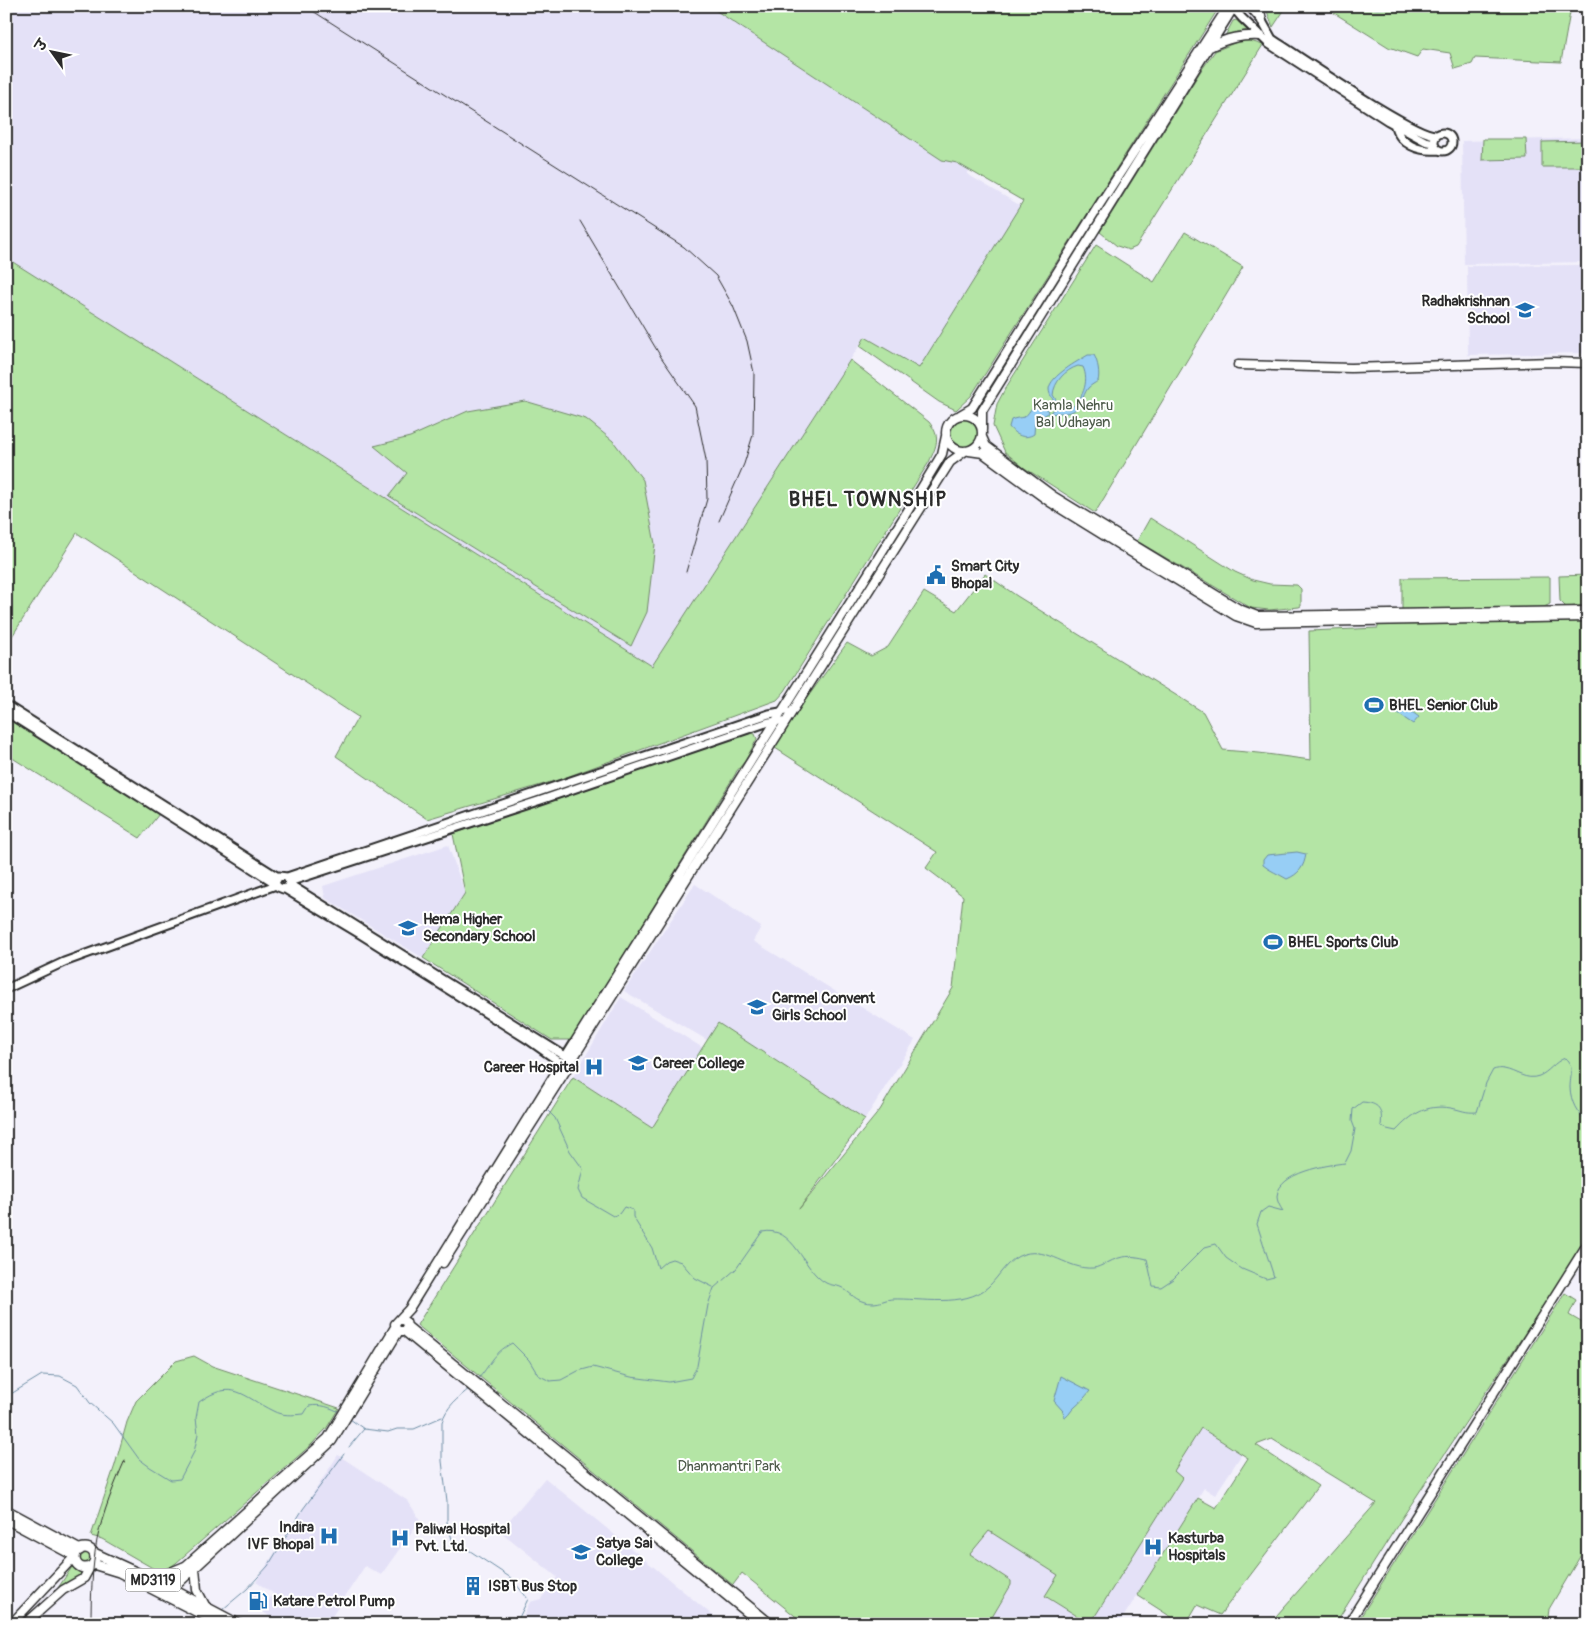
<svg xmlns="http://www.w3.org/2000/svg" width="1594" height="1630" viewBox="0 0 1594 1630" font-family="Pangolin,'Playpen Sans Deva',sans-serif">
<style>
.built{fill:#e4e1f7}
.green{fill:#b4e5a5;stroke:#708868}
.water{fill:#97cef5;stroke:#6c8da4;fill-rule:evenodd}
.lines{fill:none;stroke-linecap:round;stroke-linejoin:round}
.stream{stroke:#6c8da4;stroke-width:1}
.tertiary-casing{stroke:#2b2b2b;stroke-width:11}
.secondary-casing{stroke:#2b2b2b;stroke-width:11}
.primary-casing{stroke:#2b2b2b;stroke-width:12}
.tertiary{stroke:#fff;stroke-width:7}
.secondary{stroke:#fff;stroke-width:8}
.primary{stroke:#fff;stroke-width:9}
.rail{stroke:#2b2b2b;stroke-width:1}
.labels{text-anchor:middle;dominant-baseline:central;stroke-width:4;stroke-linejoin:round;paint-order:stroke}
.shield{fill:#fff;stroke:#6b6b6b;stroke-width:1}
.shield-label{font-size:14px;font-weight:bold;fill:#2b2b2b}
.poi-label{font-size:15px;font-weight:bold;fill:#2b2b2b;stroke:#fff;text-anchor:start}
.park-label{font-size:15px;fill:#4d5a4a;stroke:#fff}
.district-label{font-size:20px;font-weight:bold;letter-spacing:1px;fill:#2b2b2b;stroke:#fff}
</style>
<rect width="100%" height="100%" fill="#f3f1fb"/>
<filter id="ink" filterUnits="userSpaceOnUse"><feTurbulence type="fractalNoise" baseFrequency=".02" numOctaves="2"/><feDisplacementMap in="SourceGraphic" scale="10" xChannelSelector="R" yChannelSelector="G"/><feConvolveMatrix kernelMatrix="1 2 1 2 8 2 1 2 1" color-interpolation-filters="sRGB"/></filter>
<g filter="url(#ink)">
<path class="built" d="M6,6H1073L967,174L1021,206L919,368L865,337L652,666L6,258Z
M1588,138V262L1464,264L1462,141Z
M1581,265L1583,353L1468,355L1467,266Z
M448,845L465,893L423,958L325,898L323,886Z
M695,884L761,927L753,941L915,1040L865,1119L718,1024L707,1040L624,991Z
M621,997L703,1048L652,1128L573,1077Z
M1201,1428L1242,1454L1215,1495L1204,1488L1119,1624H1090L1182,1478L1173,1472Z
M338,1455L408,1501L420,1520L381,1575L365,1566L327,1624H280L263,1612L273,1593L256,1582Z
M545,1478L599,1522L723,1624H519L530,1602L541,1599L557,1577L500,1531Z
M989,1531L1059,1575L1045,1596L1089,1624H988L1011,1585L970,1554Z"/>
<path class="green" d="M709,6H1220L971,396L956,410L939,402L860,346L865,337L919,368L1023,201L957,163L942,160Z
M1265,6H1287L1273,27Z
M1323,6H1578L1571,7L1561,62L1475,58L1472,64L1455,69L1450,53L1423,49L1417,57L1392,48H1390Z
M1226,14L1091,230L1089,228Z
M1233,21L1236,20L1247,30L1225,36Z
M1244,39L1263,45L1136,247L1129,250L1117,246L1100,232L1200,72L1215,51Z
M1483,139H1526L1527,159L1482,160Z
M1588,141V167H1542V142Z
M1185,232L1243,267L1095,513L1023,467L1005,452L993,426L997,404L1005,389L1096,245L1154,282Z
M1083,238L1085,240L978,408L976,407Z
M8,259L652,666L850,360L929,422C941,437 937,445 929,462L785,691L777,700L561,779L427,819L336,756L358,717L77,533L6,646V262Z
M525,401L586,419L613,441L643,480L655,544L647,612L631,646L389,496L407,473L374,446L410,437L468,411Z
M950 433a14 14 0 1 1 28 0a14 14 0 1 1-28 0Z
M1150,518L1235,572L1253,580L1270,584L1297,585L1301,589V606L1299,607L1269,610L1251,608L1137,541Z
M985,574L1017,596L1203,712L1223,750L1259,753L1311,760L1309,631L1378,628V625L1588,620V1234L1551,1294L1402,1518L1335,1624H1269L1376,1503L1272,1439L1256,1445L1318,1486L1220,1615L1197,1605L1186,1624H1182L1137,1595L1198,1498L1216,1508L1248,1458L1201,1428L1174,1471L1182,1478L1090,1624L1045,1596L1058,1575L989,1531L970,1554L1011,1581V1585L988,1624H805L742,1573L733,1585L417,1325L573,1077L652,1128L718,1023L865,1119L799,1209L880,1110L953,988L963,896L926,868L937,852L772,746L847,643L871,656L888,647L924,592L956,611Z
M1588,575V605L1566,607L1560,601L1559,576Z
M1550,577V604L1544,607L1402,610V578Z
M6,717L159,814L140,838L6,754Z
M751,733L755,734L757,739L745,761L736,772V773L573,1037L570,1040H552L423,958L465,893L453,834L710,744L713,747L714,745Z
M1565,1293L1576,1300L1569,1315L1588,1326V1543L1549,1609L1548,1617L1561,1624H1356Z
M194,1356L212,1366L339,1408L326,1429L311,1445L176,1563L166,1570H156L102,1539L91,1536L115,1465L127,1422L136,1401L176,1361Z
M80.5 1559a5.5 5.5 0 1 1 11 0a5.5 5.5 0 1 1-11 0Z
M72,1567L79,1569L83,1574L58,1588Z"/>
<path class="water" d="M1088,355H1094C1098,362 1100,374 1098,381C1095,383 1091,385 1088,388C1082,396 1082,408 1071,412C1065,414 1057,412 1051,414V411L1055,408C1056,400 1049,397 1049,389C1050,376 1078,361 1088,355ZM1078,366L1083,367C1090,382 1082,401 1069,409L1060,406L1053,395C1054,382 1065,370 1078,366Z
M1036,405H1044L1047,409L1048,413L1035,421L1034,434C1025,440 1015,435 1009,427L1011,420C1015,418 1019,418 1024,417C1029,414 1030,408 1036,405Z
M1401,704L1419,717L1413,724L1395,712Z
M1297,852L1306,854C1304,867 1299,874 1287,879C1279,874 1270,871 1263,865V860L1267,855Z
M1061,1376L1090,1391C1085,1397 1081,1402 1075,1407C1071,1410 1070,1414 1066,1417L1064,1416L1063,1411L1054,1401Z"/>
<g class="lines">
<path class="stream" d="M1360,6L1377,9L1405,6
M1421,6C1441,8 1460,6 1480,6C1493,7 1502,11 1514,6
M548,1111L555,1118L570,1151L583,1169L578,1190L582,1198L613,1216L619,1214L624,1207L633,1210V1217L652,1248L658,1268L666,1261L672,1259L681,1262L695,1278L713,1287
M477,1380C491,1365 492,1354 512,1343L529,1360L538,1375L550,1381L561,1380L578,1371L593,1367L631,1377L669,1382L691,1378L697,1366L708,1305L714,1288L736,1269L762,1232C795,1225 802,1270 826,1283C832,1286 839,1285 844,1289C854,1296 858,1303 874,1303C880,1303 886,1299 892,1299C921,1298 964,1308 988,1287C1000,1276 1007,1259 1024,1254C1049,1247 1068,1270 1093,1268C1097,1268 1102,1265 1107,1263C1122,1255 1131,1255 1147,1259L1153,1286L1161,1287L1173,1279L1205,1247L1216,1244L1226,1258L1242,1269L1266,1279L1274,1277L1257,1224L1261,1212L1268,1207L1283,1211C1280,1207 1277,1201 1277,1196C1279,1172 1327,1165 1345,1163L1351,1151L1355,1129L1352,1121L1353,1109L1362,1102C1379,1103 1383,1109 1381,1126L1387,1129L1396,1131C1412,1114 1426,1104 1451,1108C1462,1110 1465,1113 1477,1112L1486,1083L1493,1070C1496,1069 1501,1068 1504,1069C1516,1071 1526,1081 1539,1076C1549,1072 1554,1062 1565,1058C1575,1067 1570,1076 1570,1088C1571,1101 1576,1114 1588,1121
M470,1388C458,1398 446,1407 442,1422V1461L447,1501V1522L452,1539L511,1578L528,1599L516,1624
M6,1397L42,1375L60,1376L77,1385L90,1403L113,1423L139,1459L150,1467L171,1480L180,1479L194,1452L198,1434L196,1418L199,1402C233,1378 242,1396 273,1411C282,1416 293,1415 304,1414L309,1406C321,1404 330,1407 341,1413
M350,1419L364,1429L388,1432L397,1429H414L442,1417
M349,1447L364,1429
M222,1610L247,1589L268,1566L303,1509L344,1454"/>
<g class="tertiary-casing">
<path id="tertiary" d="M1249,6L1262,21L1272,39C1298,55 1415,137 1437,135
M1236,11L1242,18L1269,44L1388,121L1425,141L1434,143
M1394,124C1400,145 1419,152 1439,150
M1434 142a9 9 0 1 1 18 0a9 9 0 1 1-18 0Z
M6,705L278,877
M6,712L275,883
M287,877L289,882L288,887L283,889L278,887L275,883L279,876L287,877L769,714L786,711
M289,882L541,800L769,722L780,721
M289,884L565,1056
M285,889L360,934L527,1039L561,1063
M6,989L64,962L276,885"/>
</g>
<g class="secondary-casing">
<path id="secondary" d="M1259,6L1262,21
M1229,7L1236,11L1245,6
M1210,47C1227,38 1241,35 1261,36
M1238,365L1351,368L1553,362L1588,363
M946 433a18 18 0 1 1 36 0a18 18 0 1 1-36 0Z
M960,415L972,408L1098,207L1226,10V6
M982,430V411L1232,10
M982,437L986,446L1053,496L1239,609L1257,616L1588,611
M969,451L983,453L1050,502L1126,549L1236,616L1256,623L1588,617
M566,1056L907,512L942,454L946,436
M572,1060L950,462L965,451
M443,1263L568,1067
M400,1319L406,1322L407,1326L404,1331H399L396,1329L395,1324L409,1309L561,1064
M407,1326L771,1624
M404,1331L761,1624
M195,1568L197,1590L206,1607
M161,1588L328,1438L395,1327
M169,1592L332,1441L399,1331
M11,1624L75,1556
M25,1624L63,1590L84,1578L90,1567
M1348,1624L1588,1243"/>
</g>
<g class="primary-casing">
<path id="primary" d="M6,1510L80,1550
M6,1519L75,1556
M75 1558a10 10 0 1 1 20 0a10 10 0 1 1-20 0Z
M94,1553L164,1585L238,1624
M93,1564L119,1572L221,1624
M149,1578L165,1575L184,1567"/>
</g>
<use href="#tertiary" class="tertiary"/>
<use href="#secondary" class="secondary"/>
<use href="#primary" class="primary"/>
<path class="rail" d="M305,6L684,247L716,276L733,306L747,341L754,373L753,435L744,464L719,521
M580,221L661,357L695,406L706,460L707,499L686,572
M91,1624C91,1596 92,1567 97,1540C103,1512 114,1485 125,1460"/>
</g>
</g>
<defs>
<g id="school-bare" transform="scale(1.5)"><path d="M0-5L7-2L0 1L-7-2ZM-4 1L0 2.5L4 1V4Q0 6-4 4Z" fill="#1f6fb2" stroke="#fff" stroke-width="2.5" paint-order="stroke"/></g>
<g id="civic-bare" transform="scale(1.5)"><path d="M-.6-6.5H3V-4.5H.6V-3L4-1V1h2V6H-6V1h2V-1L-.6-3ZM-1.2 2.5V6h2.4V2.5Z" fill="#1f6fb2" stroke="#fff" stroke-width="2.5" paint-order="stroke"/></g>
<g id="stadium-bare" transform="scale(1.5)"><path d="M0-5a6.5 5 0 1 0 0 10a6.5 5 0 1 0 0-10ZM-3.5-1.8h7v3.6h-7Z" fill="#1f6fb2" stroke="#fff" stroke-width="2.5" paint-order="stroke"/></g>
<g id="university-bare" transform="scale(1.5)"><path d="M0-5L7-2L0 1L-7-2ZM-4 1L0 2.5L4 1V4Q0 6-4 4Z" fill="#1f6fb2" stroke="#fff" stroke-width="2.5" paint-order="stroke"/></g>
<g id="hospital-bare" transform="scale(1.5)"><path d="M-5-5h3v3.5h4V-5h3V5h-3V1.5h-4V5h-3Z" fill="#1f6fb2" stroke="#fff" stroke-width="2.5" paint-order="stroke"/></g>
<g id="building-bare" transform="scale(1.5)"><path d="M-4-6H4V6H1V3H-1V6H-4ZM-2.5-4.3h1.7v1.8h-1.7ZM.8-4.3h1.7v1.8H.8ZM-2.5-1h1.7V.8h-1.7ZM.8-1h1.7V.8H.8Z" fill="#1f6fb2" stroke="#fff" stroke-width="2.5" paint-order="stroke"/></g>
<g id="fuel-bare" transform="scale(1.5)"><path d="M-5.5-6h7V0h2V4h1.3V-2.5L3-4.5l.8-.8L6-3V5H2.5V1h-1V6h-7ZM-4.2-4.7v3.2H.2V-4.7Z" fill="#1f6fb2" stroke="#fff" stroke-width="2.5" paint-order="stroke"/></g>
</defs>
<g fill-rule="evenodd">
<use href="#school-bare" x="1525" y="310"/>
<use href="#civic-bare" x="936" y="575"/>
<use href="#stadium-bare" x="1374" y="705"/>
<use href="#school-bare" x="408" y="928"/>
<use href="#stadium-bare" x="1273" y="942"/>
<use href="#school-bare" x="757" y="1007"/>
<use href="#university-bare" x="638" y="1063"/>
<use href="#hospital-bare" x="594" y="1067"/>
<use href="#hospital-bare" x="329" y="1536"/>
<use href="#hospital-bare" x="400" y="1538"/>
<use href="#hospital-bare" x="1153" y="1547"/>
<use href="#university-bare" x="581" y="1552"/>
<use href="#building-bare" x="473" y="1586"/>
<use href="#fuel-bare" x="258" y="1601"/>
</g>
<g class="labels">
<rect class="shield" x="125.5" y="1568.5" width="55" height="23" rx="4"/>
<g class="shield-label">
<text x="153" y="1580">MD3119</text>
</g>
<g class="poi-label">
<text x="1510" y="301" text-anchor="end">Radhakrishnan<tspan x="1510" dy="17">School</tspan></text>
<text x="951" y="566">Smart City<tspan x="951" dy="17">Bhopal</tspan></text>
<text x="1389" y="705">BHEL Senior Club</text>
<text x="423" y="919">Hema Higher<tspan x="423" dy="17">Secondary School</tspan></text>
<text x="1288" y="942">BHEL Sports Club</text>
<text x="772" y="998">Carmel Convent<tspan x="772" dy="17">Girls School</tspan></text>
<text x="653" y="1063">Career College</text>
<text x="579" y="1067" text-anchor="end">Career Hospital</text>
<text x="314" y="1527" text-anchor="end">Indira<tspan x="314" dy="17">IVF Bhopal</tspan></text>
<text x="415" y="1529">Paliwal Hospital<tspan x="415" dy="17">Pvt. Ltd.</tspan></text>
<text x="1168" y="1538">Kasturba<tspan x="1168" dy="17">Hospitals</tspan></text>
<text x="596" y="1543">Satya Sai<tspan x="596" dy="17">College</tspan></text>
<text x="488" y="1586">ISBT Bus Stop</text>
<text x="273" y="1601">Katare Petrol Pump</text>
</g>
<g class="park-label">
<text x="1073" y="405">Kamla Nehru<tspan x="1073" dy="17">Bal Udhayan</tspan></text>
<text x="729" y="1466">Dhanmantri Park</text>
</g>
<g class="district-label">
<text x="868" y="499">BHEL TOWNSHIP</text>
</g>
</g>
<rect width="1594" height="1630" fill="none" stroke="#fff" stroke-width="25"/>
<rect x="12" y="12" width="1569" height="1605" fill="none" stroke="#2b2b2b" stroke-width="2" filter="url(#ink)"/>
<g transform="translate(52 52) rotate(303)" stroke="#ffffff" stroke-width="4" paint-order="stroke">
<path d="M0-4L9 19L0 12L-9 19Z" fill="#2b2b2b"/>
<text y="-8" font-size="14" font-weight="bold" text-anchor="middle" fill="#2b2b2b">उ</text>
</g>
</svg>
